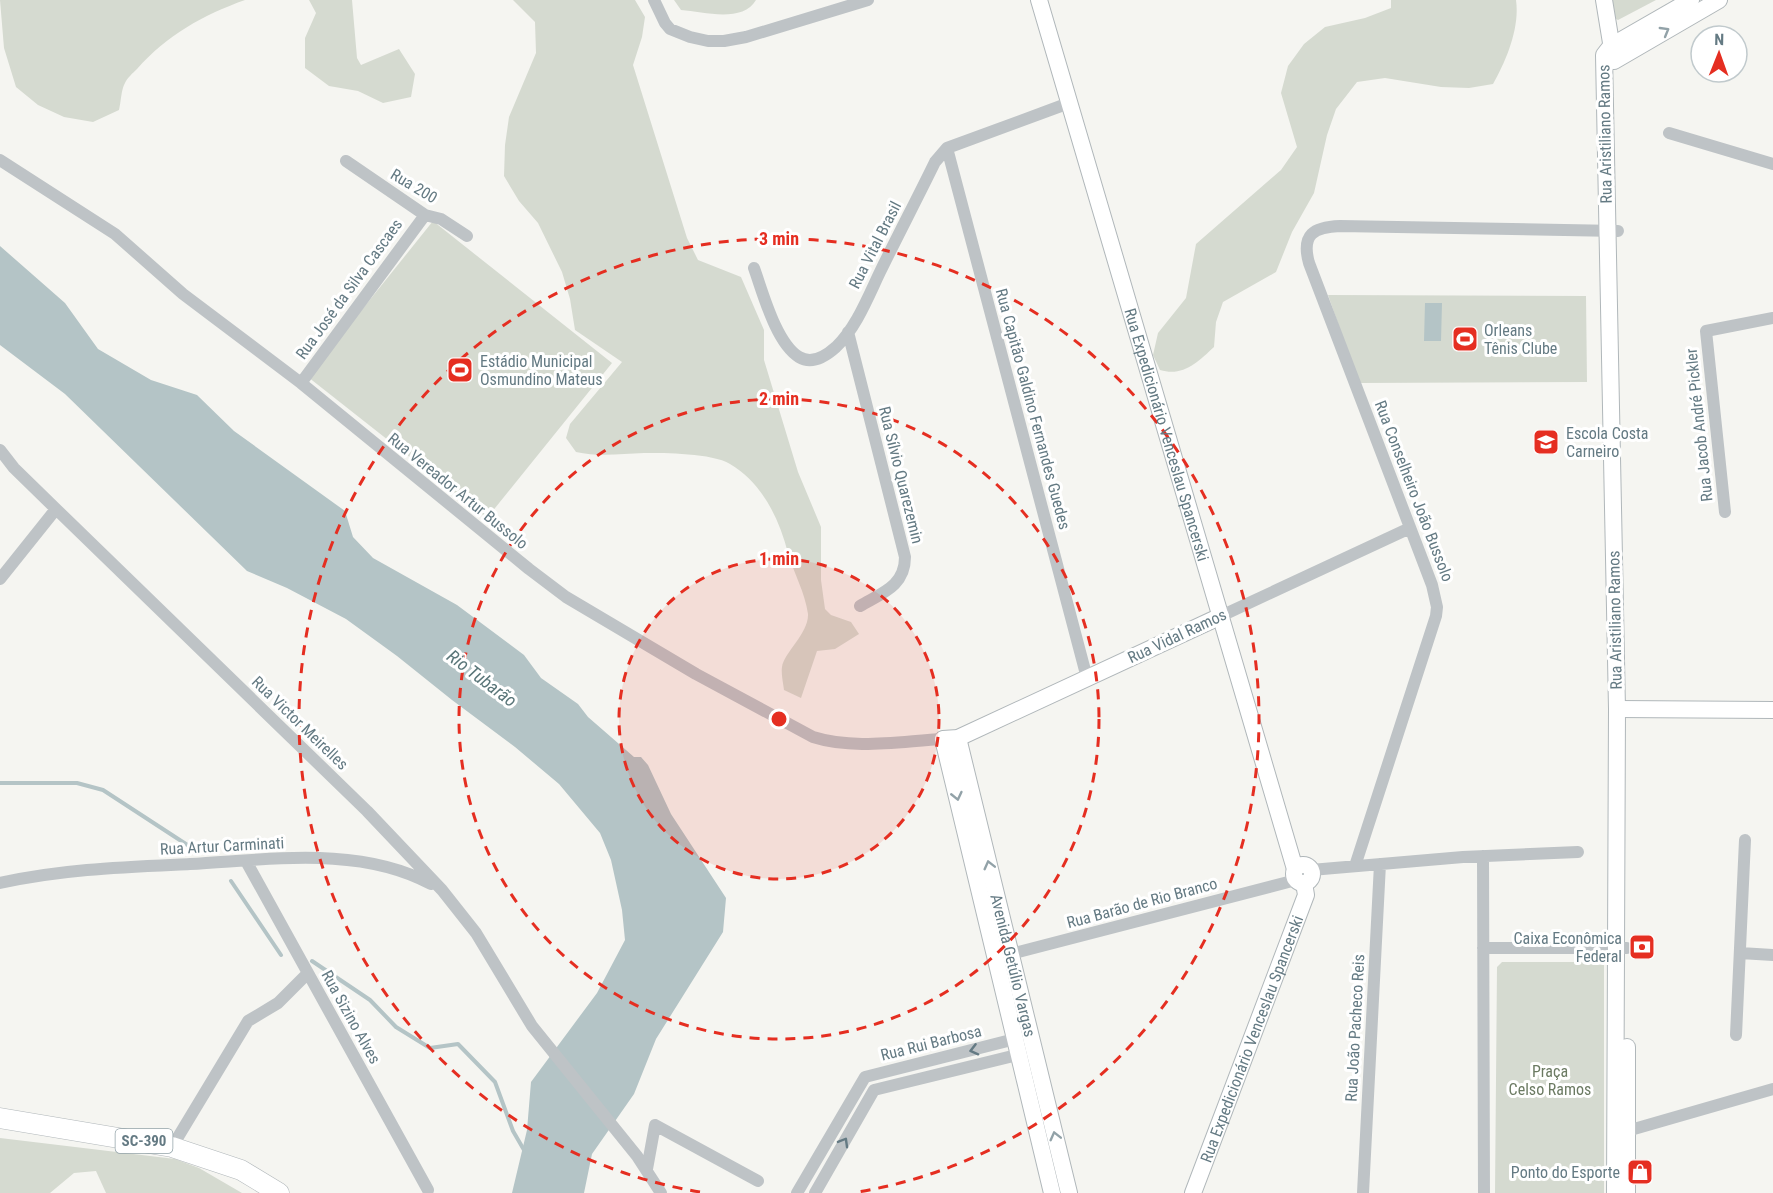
<svg xmlns="http://www.w3.org/2000/svg" width="1773" height="1193" viewBox="0 0 1773 1193" font-family="'Roboto Condensed',sans-serif">
<style>
.green{fill:#d5dad0}
.water{fill:#b4c4c6}
.lines{fill:none;stroke-linecap:round;stroke-linejoin:round}
.stream{stroke:#b4c4c6;stroke-width:4}
.secondary-casing{stroke:#b0b7ba;stroke-width:18}
.primary-casing{stroke:#b1b7ba;stroke-width:21}
.street{stroke:#bec3c6;stroke-width:12}
.secondary{stroke:#fff;stroke-width:16}
.primary{stroke:#fff;stroke-width:20}
.oneway{stroke:#92a2a8}
.oneway2{stroke:#647a83}
.ring{fill:none;stroke:#e52e21;stroke-width:3;stroke-dasharray:10 8}
.labels{text-anchor:middle;dominant-baseline:central;stroke-width:6;stroke-linejoin:round;paint-order:stroke}
.shield{fill:#fff;stroke:#92a2a8;stroke-width:1.5}
.shield-label{font-size:15px;font-weight:bold;fill:#647a83}
.street-label{font-size:16px;fill:#647a83;stroke:#fff}
.poi-label{font-size:16px;fill:#647a83;stroke:#fff;text-anchor:start}
.park-label{font-size:16px;fill:#6b7a62;stroke:#fff}
.water-label{font-size:18px;font-style:italic;fill:#5a7679;stroke:#fff}
.centre{fill:#e52e21;stroke:#fff;stroke-width:3}
.ring-label{font-size:18px;text-anchor:middle;font-weight:bold;fill:#e52e21;stroke:#fff;stroke-width:6;stroke-linejoin:round;paint-order:stroke}
</style>
<rect width="100%" height="100%" fill="#f5f5f1"/>
<path class="green" d="M0,0H245C203,15 167,35 137,69C133,73 127,78 125,83C121,90 121,102 119,110L93,122L64,117L38,105L16,87L4,48Z
M309,0H352L357,58L361,65L399,49L415,74L411,97L383,103L358,91L329,86L305,68V38L316,13Z
M513,0H635L645,17L642,37L633,65L687,238L698,260L741,277L764,330V360L798,472L821,527V580L825,609L831,615L851,622L859,634L835,649L817,651L801,698L784,690C783,682 781,674 782,667C784,653 809,633 808,614C805,592 794,574 788,553C779,518 762,483 730,464C712,453 665,453 644,453C621,454 598,457 576,452L566,438L570,424L622,362L575,330L570,299L562,272L538,223L519,201L504,176L505,145L509,117L536,53L535,22Z
M674,0H756C743,23 704,12 681,10Z
M1391,0H1516C1520,28 1506,61 1493,84L1469,88L1441,87L1385,78L1357,82L1336,109L1327,135L1314,193L1292,232L1276,272L1223,302L1216,322L1214,347C1198,362 1183,377 1160,370L1153,355L1158,333L1186,298L1196,244L1281,170L1297,147L1281,93L1288,66L1304,44L1325,27L1365,18L1391,8Z
M1612,0H1656L1618,20L1614,18Z
M433,221L612,363L487,518L308,377Z
M1328,295L1586,296L1587,382L1359,383Z
M1502,962H1601L1604,965V1193H1495L1497,967Z
M0,1138L175,1159L199,1168L242,1193H106L96,1171L74,1173L50,1193H0Z"/>
<path class="water" d="M0,246L65,303L98,349L151,380L197,395L234,431L345,511L353,537L373,558L457,605L524,655L541,678L578,704L588,717L634,757H641L648,765L671,814L726,898L723,932L656,1039L634,1094L592,1154L584,1193H512L527,1130L531,1082L597,993L625,940L622,910L611,860L600,833L559,784L515,747L452,700L397,656L346,619L287,588L247,571L65,394L0,345Z
M1425,303H1442L1441,341H1424Z"/>
<g class="lines">
<path class="stream" d="M0,783H77L103,790L192,848
M231,881L281,955
M312,961L370,1000L396,1027L430,1048L458,1044L495,1082L513,1131L524,1150"/>
<g class="secondary-casing">
<g id="secondary">
<path id="s1" d="M1039,0L1295,869"/>
<path d="M1604,0L1613,55"/>
<path d="M1614,61L1719,0"/>
<path d="M1617,709L1773,710"/>
<path id="s2" d="M958,738L1069,1193"/>
<circle cx="1303" cy="874" r="9"/>
<path d="M1052,1193L943,739L958,738L1221,616"/>
<path id="s3" d="M1193,1193L1306,895L1304,883"/>
<path d="M1615,1193L1617,709L1604,55L1611,46L1691,0"/>
<path d="M1627,1193V1047"/>
</g>
</g>
<g class="primary-casing">
<path id="primary" d="M0,1118L172,1147L241,1170L279,1193"/>
</g>
<path class="street" d="M654,0L665,23L670,29L690,37L708,41H724L746,37L868,0
M1669,133L1773,164
M947,148L1087,678
M0,160L115,234L183,294L301,383L529,569L566,597L696,674L813,737C854,750 901,741 943,739
M346,161L425,215L441,219L467,236
M754,268C763,293 776,343 799,357C812,365 826,356 836,347C856,328 868,297 880,272C898,235 917,199 935,162L947,148L1069,103
M848,332L905,557C905,586 882,593 860,606
M301,383L425,215
M0,450L14,468L56,509L367,811L442,890L476,933L532,1026L637,1156L661,1193
M1725,512L1706,331L1773,318
M0,579L56,509
M1221,616L1410,528
M1483,856L1484,1193
M246,861L428,1190
M1355,866L1436,616L1437,607L1432,585L1309,263C1301,234 1314,227 1340,226L1618,231
M1311,870L1463,857L1578,852
M0,883C62,869 126,867 190,864C269,860 359,845 431,884
M1483,948H1627
M1740,953L1773,955
M1003,956L1296,880
M1736,1035L1745,840
M1627,1131L1773,1089
M172,1147L248,1021L278,1003L308,973
M647,1169L655,1125L758,1181
M797,1193L865,1077L1023,1037
M815,1193L874,1090L1025,1053
M1363,1193L1380,864"/>
<use href="#secondary" class="secondary"/>
<use href="#primary" class="primary"/>
</g>
<defs><path id="oneway-chevron" d="M-2-3.5L2.5 0L-2 3.5" fill="none" stroke-width="1.6" stroke-linecap="round" stroke-linejoin="round" transform="scale(1.5)"/></defs>
<g class="oneway">
<use href="#oneway-chevron" transform="translate(1665 31) rotate(-30)"/>
<use href="#oneway-chevron" transform="translate(957 796) rotate(77)"/>
<use href="#oneway-chevron" transform="translate(989 865) rotate(-104)"/>
<use href="#oneway-chevron" transform="translate(1055 1136) rotate(-104)"/>
</g>
<g class="oneway2">
<use href="#oneway-chevron" transform="translate(974 1050) rotate(166)"/>
<use href="#oneway-chevron" transform="translate(844 1142) rotate(-60)"/>
</g>
<circle cx="779" cy="719" r="160" fill="#e52e21" fill-opacity=".12"/>
<g class="ring">
<circle cx="779" cy="719" r="160"/>
<circle cx="779" cy="719" r="320"/>
<path d="M700 1192A480 480 0 1 1 858 1192"/>
</g>
<defs>
<g id="stadium-square" transform="scale(1.35)"><rect x="-9" y="-9" width="18" height="18" rx="4" fill="#e52e21" stroke="#fff"/><path d="M0-5a6.5 5 0 1 0 0 10a6.5 5 0 1 0 0-10ZM-3.5-1.8h7v3.6h-7Z" fill="#fff"/></g>
<g id="school-square" transform="scale(1.35)"><rect x="-9" y="-9" width="18" height="18" rx="4" fill="#e52e21" stroke="#fff"/><path d="M0-5L7-2L0 1L-7-2ZM-4 1L0 2.5L4 1V4Q0 6-4 4Z" fill="#fff"/></g>
<g id="bank-square" transform="scale(1.35)"><rect x="-9" y="-9" width="18" height="18" rx="4" fill="#e52e21" stroke="#fff"/><path d="M-6-4H6V4H-6ZM0-2.3a2.3 2.3 0 1 0 0 4.6a2.3 2.3 0 1 0 0-4.6Z" fill="#fff"/></g>
<g id="shop-square" transform="scale(1.35)"><rect x="-9" y="-9" width="18" height="18" rx="4" fill="#e52e21" stroke="#fff"/><path d="M-5-2.5h2.3a2.7 3.5 0 0 1 5.4 0H5L5.5 6h-11ZM-1.5-2.5h3a1.5 2.3 0 0 0-3 0Z" fill="#fff"/></g>
</defs>
<g fill-rule="evenodd">
<use href="#stadium-square" x="1465" y="339"/>
<use href="#stadium-square" x="460" y="370"/>
<use href="#school-square" x="1546" y="442"/>
<use href="#bank-square" x="1642" y="947"/>
<use href="#shop-square" x="1640" y="1172"/>
</g>
<g class="labels">
<rect class="shield" x="115.5" y="1129" width="57" height="24" rx="4.5"/>
<g class="shield-label">
<text x="144" y="1141">SC-390</text>
</g>
<g class="street-label">
<text transform="translate(1605 134) rotate(-91)">Rua Aristiliano Ramos</text>
<text transform="translate(414 186) rotate(31)">Rua 200</text>
<text transform="translate(875 245) rotate(-63)">Rua Vital Brasil</text>
<text transform="translate(349 289) rotate(-54)">Rua José da Silva Cascaes</text>
<text transform="translate(1033 409) rotate(75)">Rua Capitão Galdino Fernandes Guedes</text>
<text transform="translate(1699 425) rotate(-96)">Rua Jacob André Pickler</text>
<text stroke="none"><textPath href="#s1" startOffset="453">Rua Expedicionário Venceslau Spancerski</textPath></text>
<text transform="translate(901 475) rotate(76)">Rua Sílvio Quarezemin</text>
<text transform="translate(458 491) rotate(39)">Rua Vereador Artur Bussolo</text>
<text transform="translate(1414 491) rotate(69)">Rua Conselheiro João Bussolo</text>
<text transform="translate(1615 620) rotate(-91)">Rua Aristiliano Ramos</text>
<text transform="translate(1177 636) rotate(-25)">Rua Vidal Ramos</text>
<text transform="translate(300 723) rotate(44)">Rua Victor Meirelles</text>
<text transform="translate(222 846) rotate(-3)">Rua Artur Carminati</text>
<text transform="translate(1142 903) rotate(-15)">Rua Barão de Rio Branco</text>
<text stroke="none"><textPath href="#s2" startOffset="234">Avenida Getúlio Vargas</textPath></text>
<text transform="translate(351 1017) rotate(61)">Rua Sizino Alves</text>
<text transform="translate(1355 1028) rotate(-87)">Rua João Pacheco Reis</text>
<text stroke="none"><textPath href="#s3" startOffset="165">Rua Expedicionário Venceslau Spancerski</textPath></text>
<text transform="translate(931 1043) rotate(-14)">Rua Rui Barbosa</text>
</g>
<g class="poi-label">
<text x="1484" y="330">Orleans<tspan x="1484" dy="18">Tênis Clube</tspan></text>
<text x="480" y="361">Estádio Municipal<tspan x="480" dy="18">Osmundino Mateus</tspan></text>
<text x="1566" y="433">Escola Costa<tspan x="1566" dy="18">Carneiro</tspan></text>
<text x="1622" y="938" text-anchor="end">Caixa Econômica<tspan x="1622" dy="18">Federal</tspan></text>
<text x="1620" y="1172" text-anchor="end">Ponto do Esporte</text>
</g>
<g class="park-label">
<text x="1550" y="1071">Praça<tspan x="1550" dy="18">Celso Ramos</tspan></text>
</g>
<g class="water-label">
<text transform="translate(482 678) rotate(37)">Rio Tubarão</text>
</g>
</g>
<circle cx="779" cy="719" r="9" class="centre"/>
<g class="ring-label">
<text x="779" y="245">3 min</text>
<text x="779" y="405">2 min</text>
<text x="779" y="565">1 min</text>
</g>
<g transform="translate(1719 54) rotate(1)"><circle r="28" fill="#ffffff" stroke="#c1cacd" stroke-width="1.5"/>
<path d="M0-4.5L10 22L0 15L-10 22Z" fill="#e52e21"/>
<text y="-9" font-size="16" font-weight="bold" text-anchor="middle" fill="#647a83">N</text>
</g>
</svg>
